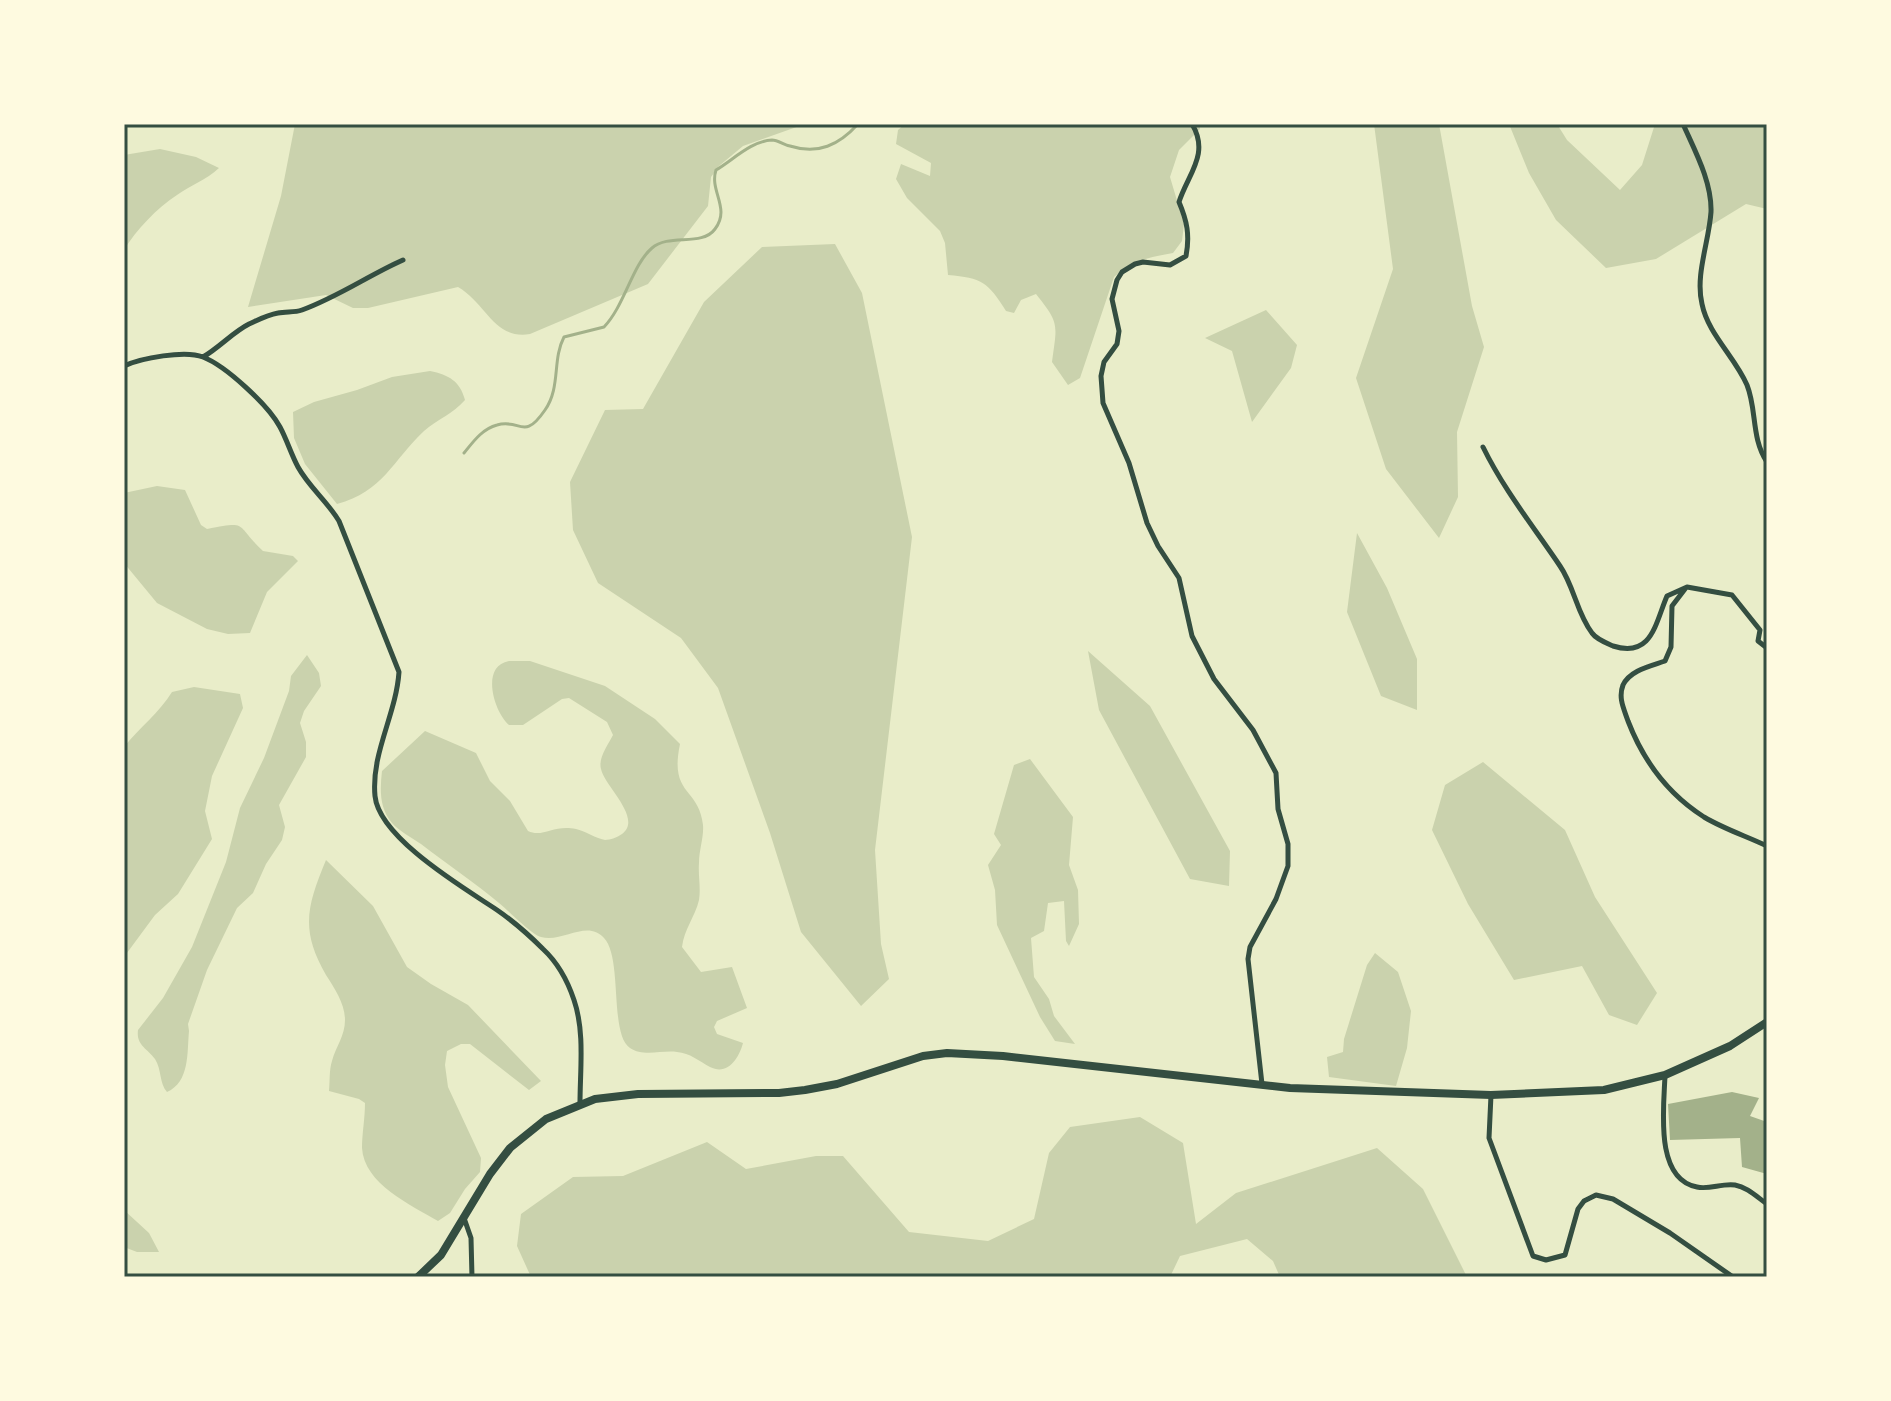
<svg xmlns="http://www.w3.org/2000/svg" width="1891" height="1401" viewBox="0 0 1891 1401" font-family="'Asap Condensed',sans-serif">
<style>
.green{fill:#cad2ad}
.water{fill:#a3b18a}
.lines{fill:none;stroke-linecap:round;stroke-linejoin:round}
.stream{stroke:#a3b18a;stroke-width:3}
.minor{stroke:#344e41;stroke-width:5}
.trunk{stroke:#344e41;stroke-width:8}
.neatline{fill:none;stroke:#344e41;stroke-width:3}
</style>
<rect width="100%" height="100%" fill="#e9edc9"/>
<path class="green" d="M295,124H805L743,146L719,166L711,177L708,206L648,284L530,334C494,340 487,304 458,287L368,308H353L326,295L248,307L281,196Z
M905,124H1200V129L1179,150L1170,177L1184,224L1182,241L1173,253C1150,257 1131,261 1114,277L1080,378L1068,385L1052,362C1057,324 1060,324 1036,294L1021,300L1014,313L1006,311C988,282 982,278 948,275L945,243L940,231L907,198L896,179L901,164L930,176L931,163L896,144L898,130Z
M1374,124H1439L1472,306L1484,347L1457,432L1458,497L1439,538L1386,469L1356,378L1393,269Z
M1509,124H1557L1567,140L1620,190L1642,165L1655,124H1767V209L1746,204L1656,259L1606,268L1556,220L1529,173Z
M160,149L196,157L219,168C206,180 191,185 177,195C157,208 136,230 124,250V155Z
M835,244L862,293L912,537L875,850L881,944L889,979L861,1006L801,932L770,833L718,688L681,638L598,583L573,530L570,482L605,410L643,409L704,302L762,247Z
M1266,310L1297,345L1291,368L1252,422L1232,351L1205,338Z
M430,371C449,375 460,381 465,400C453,414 438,419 424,431C393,460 383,492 337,504L305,464L294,438L293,412L314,402L357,390L392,377Z
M157,486L185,490L201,525L207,529C250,521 234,524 263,551L293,556L298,561L267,592L250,633L228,634L207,629L157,603L124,563V493Z
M1357,533L1387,588L1417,659V710L1381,696L1347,612Z
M1088,651L1150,706L1230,851L1229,886L1190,879L1099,710Z
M307,655L319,673L321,686L304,711L300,723L306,742V757L279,805L285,827L282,840L266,864L253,893L237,908L207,970L188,1024L189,1031C187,1052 190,1082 167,1092C159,1083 162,1070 155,1059C147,1048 136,1045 138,1030L163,998L192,947L226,862L240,808L264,758L289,691L291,676Z
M509,661H530L605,686L655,719L680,744C669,796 699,787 703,825C704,837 699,850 699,863C698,875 701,888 699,900C695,917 684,929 682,947L701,972L732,967L747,1008L717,1021L714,1027L717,1034L743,1043C739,1058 728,1076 710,1067C699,1061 690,1053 677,1052C662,1050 643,1057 630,1048C609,1034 623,958 604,938C587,919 563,943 541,937C531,934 509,911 499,903C474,882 447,864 421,844C412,838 399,831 392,823C379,808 380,789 382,771L425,731L476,753L490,781L510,801L528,831C543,838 554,824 576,829C585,831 595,838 605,840C610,840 618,837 622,834C643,818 605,787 601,769C598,758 608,745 613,735L607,722L569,698L562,699L523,725H509C494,712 480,666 509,661Z
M194,687L240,694L243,708L212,776L205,811L212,839L178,894L155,915L124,957V747C139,728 160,712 172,692Z
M1030,759L1073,817L1069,865L1078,890L1079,924L1069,946L1066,941L1064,901L1048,903L1044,931L1031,938L1034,977L1049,999L1054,1016L1075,1044L1055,1041L1040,1017L997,925L995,890L988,865L1001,845L994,834L1014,765Z
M1483,762L1565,830L1595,897L1657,993L1637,1025L1609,1015L1582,966L1514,980L1468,904L1432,830L1445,785Z
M326,860L373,906L407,967L431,984L468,1005L541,1081L529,1090L470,1044H461L447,1051L445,1065L448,1087L481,1158L480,1172L465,1189L450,1213L438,1221C411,1205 364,1184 362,1148C362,1134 365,1118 365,1103L359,1099L329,1091C330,1082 329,1070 332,1061C336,1046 345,1036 345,1020C345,1004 335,989 326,975C300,930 307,906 326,860Z
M1375,953L1398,972L1411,1011L1407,1048L1396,1086L1329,1077L1327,1057L1343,1052L1344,1039L1367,965Z
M1140,1117L1183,1143L1196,1224L1236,1193L1377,1148L1423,1189L1467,1277H1280L1273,1261L1247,1239L1180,1256L1170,1277H531L517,1246L521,1214L573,1177L623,1176L707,1142L746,1169L816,1156H843L909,1232L988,1241L1034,1219L1049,1153L1070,1127Z
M124,1210L149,1233L159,1252H137L124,1247Z"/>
<path class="water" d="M1732,1092L1759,1098L1750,1116L1767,1122V1174L1742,1167L1740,1138L1670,1140L1668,1104Z"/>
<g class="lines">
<path class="stream" d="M464,453C473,442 482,429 497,425C521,418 523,442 545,410C561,387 552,360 564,337L604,327C625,305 632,265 652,248C669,233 702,247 715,229C731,208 709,191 716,170C733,160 751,141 772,140C778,140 784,145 790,146C818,155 839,145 858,124"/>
<path class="minor" d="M1192,124C1210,154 1188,174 1179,202C1187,221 1190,235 1186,256L1170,265L1143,262L1135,264L1122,272L1117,280L1112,299L1119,331L1117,344L1104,362L1101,376L1103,403L1129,463L1147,523L1158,546L1179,578L1192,636L1214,679L1253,730L1276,773L1278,809L1288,844V866L1276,899L1250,947L1248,959L1262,1084
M1683,124C1695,151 1712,182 1711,212C1709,242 1695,275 1702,304C1708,334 1735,357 1747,385C1757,410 1751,438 1767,462
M203,357C220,347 233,332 249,324C258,320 267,315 278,313C286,311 294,313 302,310C338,297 369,275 403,260
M124,366C141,358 185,350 203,357C226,366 268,405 280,427C287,440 291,454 298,467C309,487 327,501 339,521L399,672C396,715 371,753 375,796C379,838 464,888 497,910C513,921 529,935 543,949C557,962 568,982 574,1000C585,1032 580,1070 580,1103
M1483,447C1504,490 1533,526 1560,566C1574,586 1577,614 1592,633C1596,639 1606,643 1613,646C1652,658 1655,624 1667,596L1687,587L1732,595L1760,630L1758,641L1767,648
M1685,589L1672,606L1671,647L1665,661C1651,666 1630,670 1623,685C1618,698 1624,709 1628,721C1643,760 1668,794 1704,817C1724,829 1746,836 1767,846
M1665,1075C1664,1107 1654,1179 1697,1187C1709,1190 1722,1183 1735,1185C1747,1187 1757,1197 1767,1204
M1491,1095L1489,1138L1533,1256L1546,1260L1565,1255L1578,1209L1584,1201L1596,1195L1613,1199L1670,1233L1733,1277
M464,1218L471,1238L472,1277"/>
<path class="trunk" d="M418,1277L441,1255L490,1174L510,1148L546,1119L595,1099L638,1094L779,1093L805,1090L837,1084L923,1056L947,1053L1003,1056L1290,1088L1491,1095L1604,1090L1665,1075L1730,1046L1767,1022"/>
</g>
<rect width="1891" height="1401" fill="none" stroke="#fefae0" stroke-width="252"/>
<rect x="126" y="126" width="1639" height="1149" class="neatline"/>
</svg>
